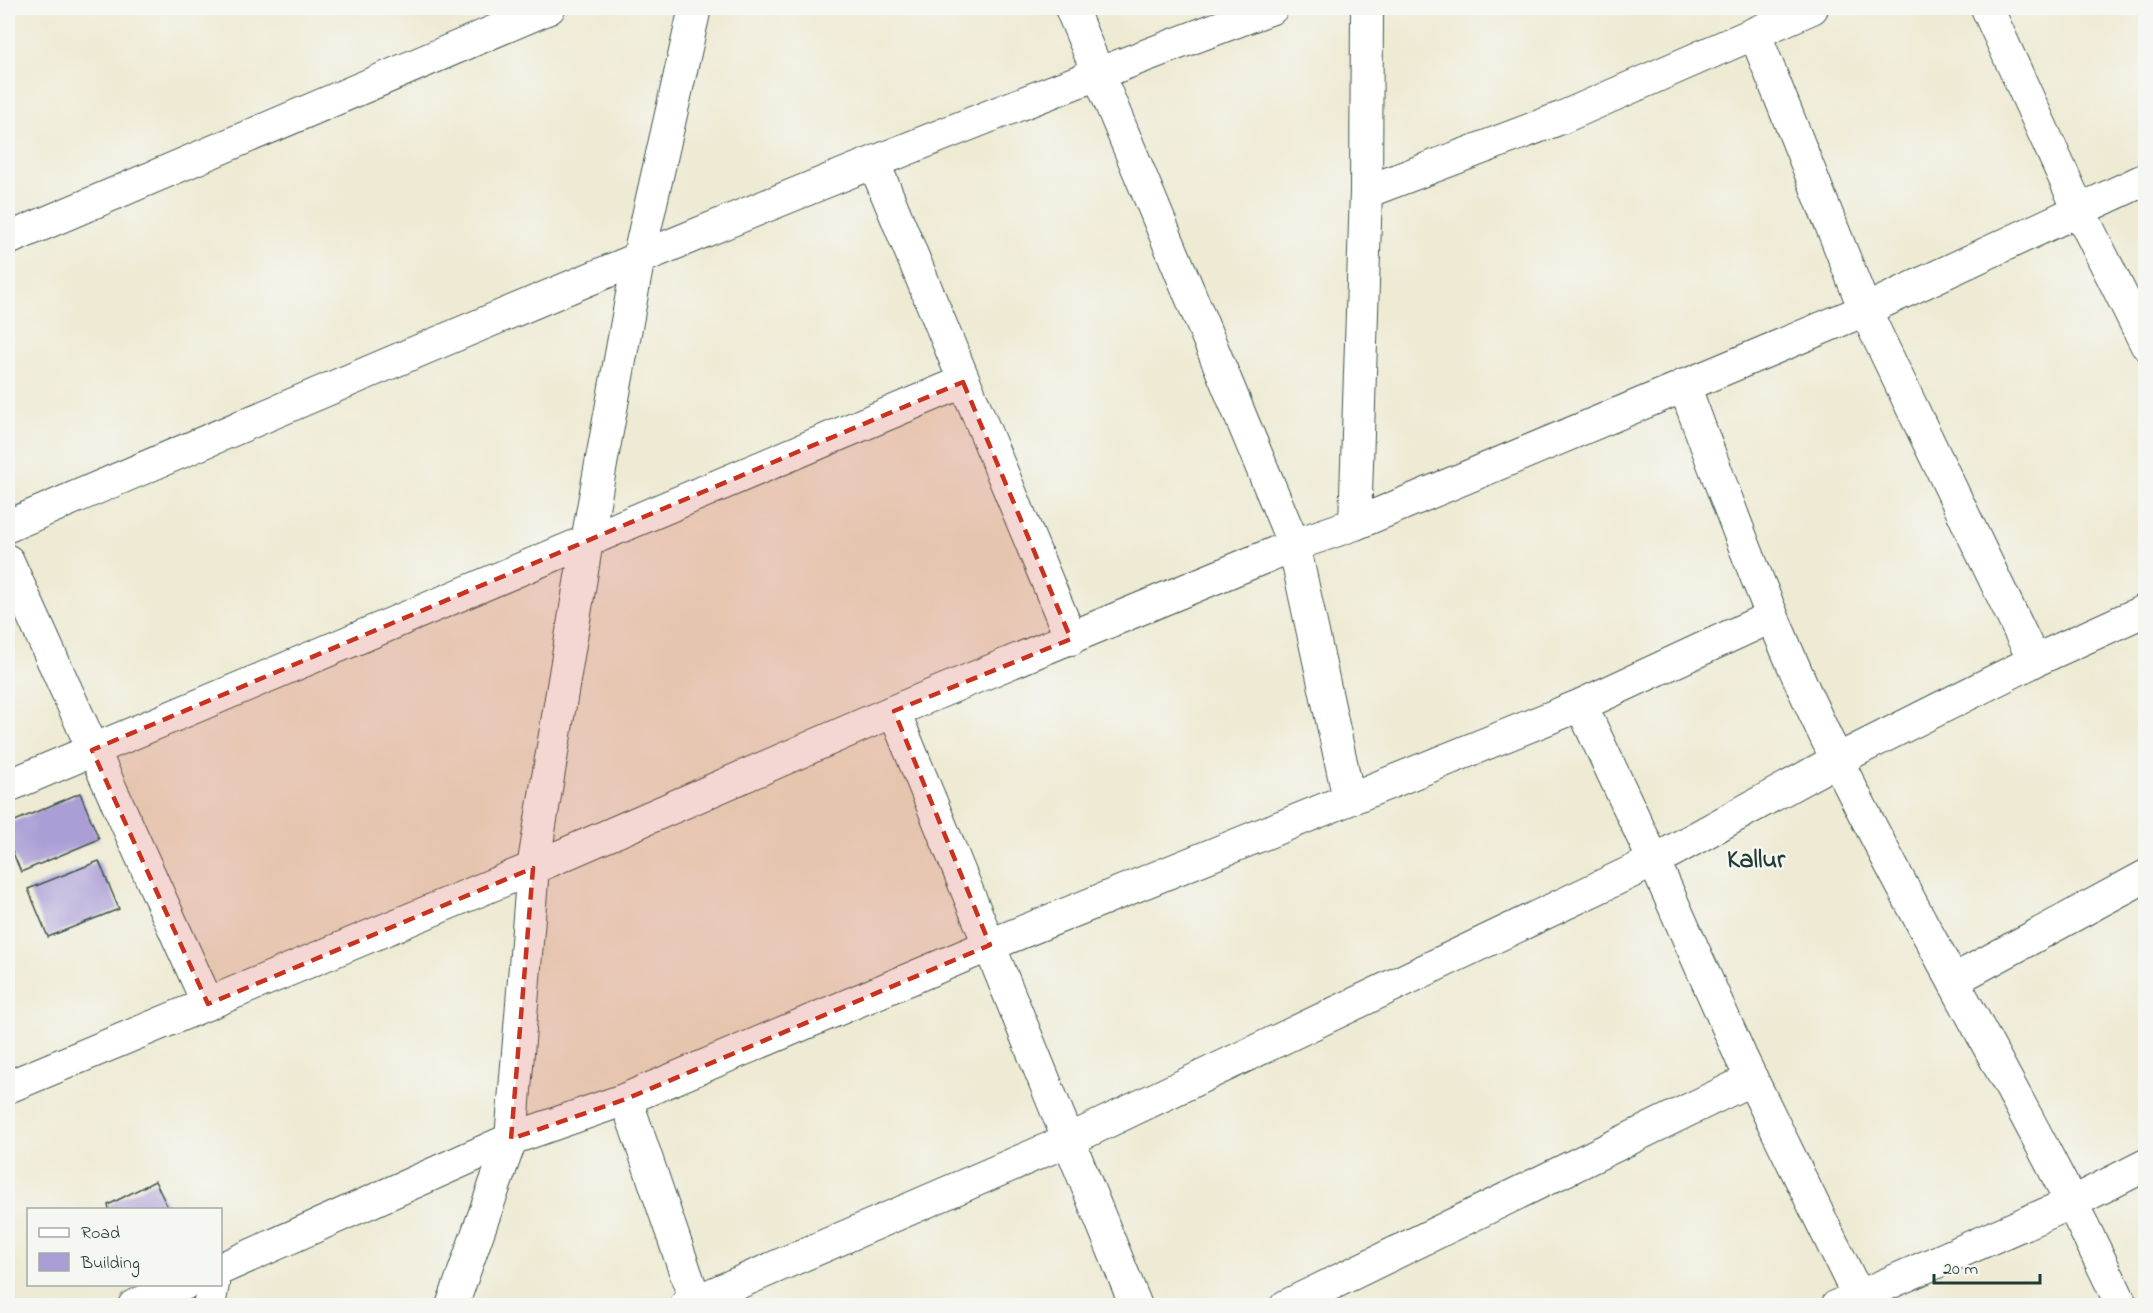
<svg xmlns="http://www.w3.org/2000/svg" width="2153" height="1313" viewBox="0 0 2153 1313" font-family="'Indie Flower',sans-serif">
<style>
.building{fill:#ab9ed6}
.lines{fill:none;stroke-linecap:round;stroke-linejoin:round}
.street-casing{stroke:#3e574c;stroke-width:34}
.street{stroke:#fff;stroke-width:32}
.marked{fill:#c8321e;fill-opacity:0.2;stroke:#c8321e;stroke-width:4.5;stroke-dasharray:12 8;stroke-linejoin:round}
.labels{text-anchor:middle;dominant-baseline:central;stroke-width:5;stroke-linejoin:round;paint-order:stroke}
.district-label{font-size:26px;font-weight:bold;fill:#1f3d34;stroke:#f6f6f2}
</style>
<rect width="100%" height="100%" fill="#f6f6f2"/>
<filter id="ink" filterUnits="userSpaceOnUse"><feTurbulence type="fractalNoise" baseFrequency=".0167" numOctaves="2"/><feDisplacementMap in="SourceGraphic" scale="12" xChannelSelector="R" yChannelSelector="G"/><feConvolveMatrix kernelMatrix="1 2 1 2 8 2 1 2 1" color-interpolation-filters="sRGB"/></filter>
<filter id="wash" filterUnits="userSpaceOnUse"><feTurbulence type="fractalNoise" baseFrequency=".008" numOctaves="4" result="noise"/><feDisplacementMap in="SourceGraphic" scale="24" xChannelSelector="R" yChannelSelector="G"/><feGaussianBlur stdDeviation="1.35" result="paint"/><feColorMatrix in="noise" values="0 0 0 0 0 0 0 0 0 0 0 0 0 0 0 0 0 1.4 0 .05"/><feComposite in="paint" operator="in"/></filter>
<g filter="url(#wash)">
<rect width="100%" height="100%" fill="#eeead3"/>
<g id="blocks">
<path class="building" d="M80,793L99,839L21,872L8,841V824Z
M99,861L119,909L48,937L28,889Z
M155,1181L169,1210H109L108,1205Z"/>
</g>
</g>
<g filter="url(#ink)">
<use href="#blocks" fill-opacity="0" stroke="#3e574c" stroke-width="1.5"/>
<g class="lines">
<g class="street-casing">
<path id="street" d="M1071,8L1294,545L1349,799
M1987,8L2079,210L2146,344
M1755,34L1865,310L2034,661
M874,163L1071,639
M1366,192L1561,118L1812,8
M8,239L549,8
M1684,385C1731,512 1777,639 1837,760C1928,944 2035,1120 2122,1306
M1355,524L1366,192L1367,8
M8,526C427,347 845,166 1272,8
M8,561L208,1004
M1581,705L1654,861L1741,1057L1863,1306
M894,711L1136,1306
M8,786L963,382
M1954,980L2146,876
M8,1087L533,868L894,711L1294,545L1355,524L1865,310L2146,179
M626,1099L697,1306
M220,1269L511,1139L626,1099L990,945L1581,705L1771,617
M134,1306L184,1284
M209,1306L213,1284
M452,1306L511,1139L533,868L587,541L639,256L695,8
M685,1306L1069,1140L1654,861L1837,760L2034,661L2146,610
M1286,1306L1752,1079
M1837,1306L2073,1202L2146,1165"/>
</g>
<use href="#street" class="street"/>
</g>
</g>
<path class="marked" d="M963,382L1071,639L894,711L990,945L626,1099L511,1139L533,868L208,1004L92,750Z"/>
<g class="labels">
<g class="district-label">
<text x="1756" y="861">Kallur</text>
</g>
</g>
<rect width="2153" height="1313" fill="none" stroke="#f6f6f2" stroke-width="30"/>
<rect x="27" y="1208" width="195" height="78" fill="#f6f6f2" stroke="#a0aca6" stroke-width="1.5"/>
<rect x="39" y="1228" width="30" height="9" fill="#ffffff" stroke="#a0aca6" stroke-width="1.5"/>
<text x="81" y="1238" font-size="18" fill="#1f3d34">Road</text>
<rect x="39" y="1253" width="30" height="18" fill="#ab9ed6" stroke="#a0aca6" stroke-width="1.5"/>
<text x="81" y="1268" font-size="18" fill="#1f3d34">Building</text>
<path d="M1934 1274v9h106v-9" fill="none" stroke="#1f3d34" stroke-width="3"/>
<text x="1943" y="1274" font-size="18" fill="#1f3d34" stroke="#f6f6f2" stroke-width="4.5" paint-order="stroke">20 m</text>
</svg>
